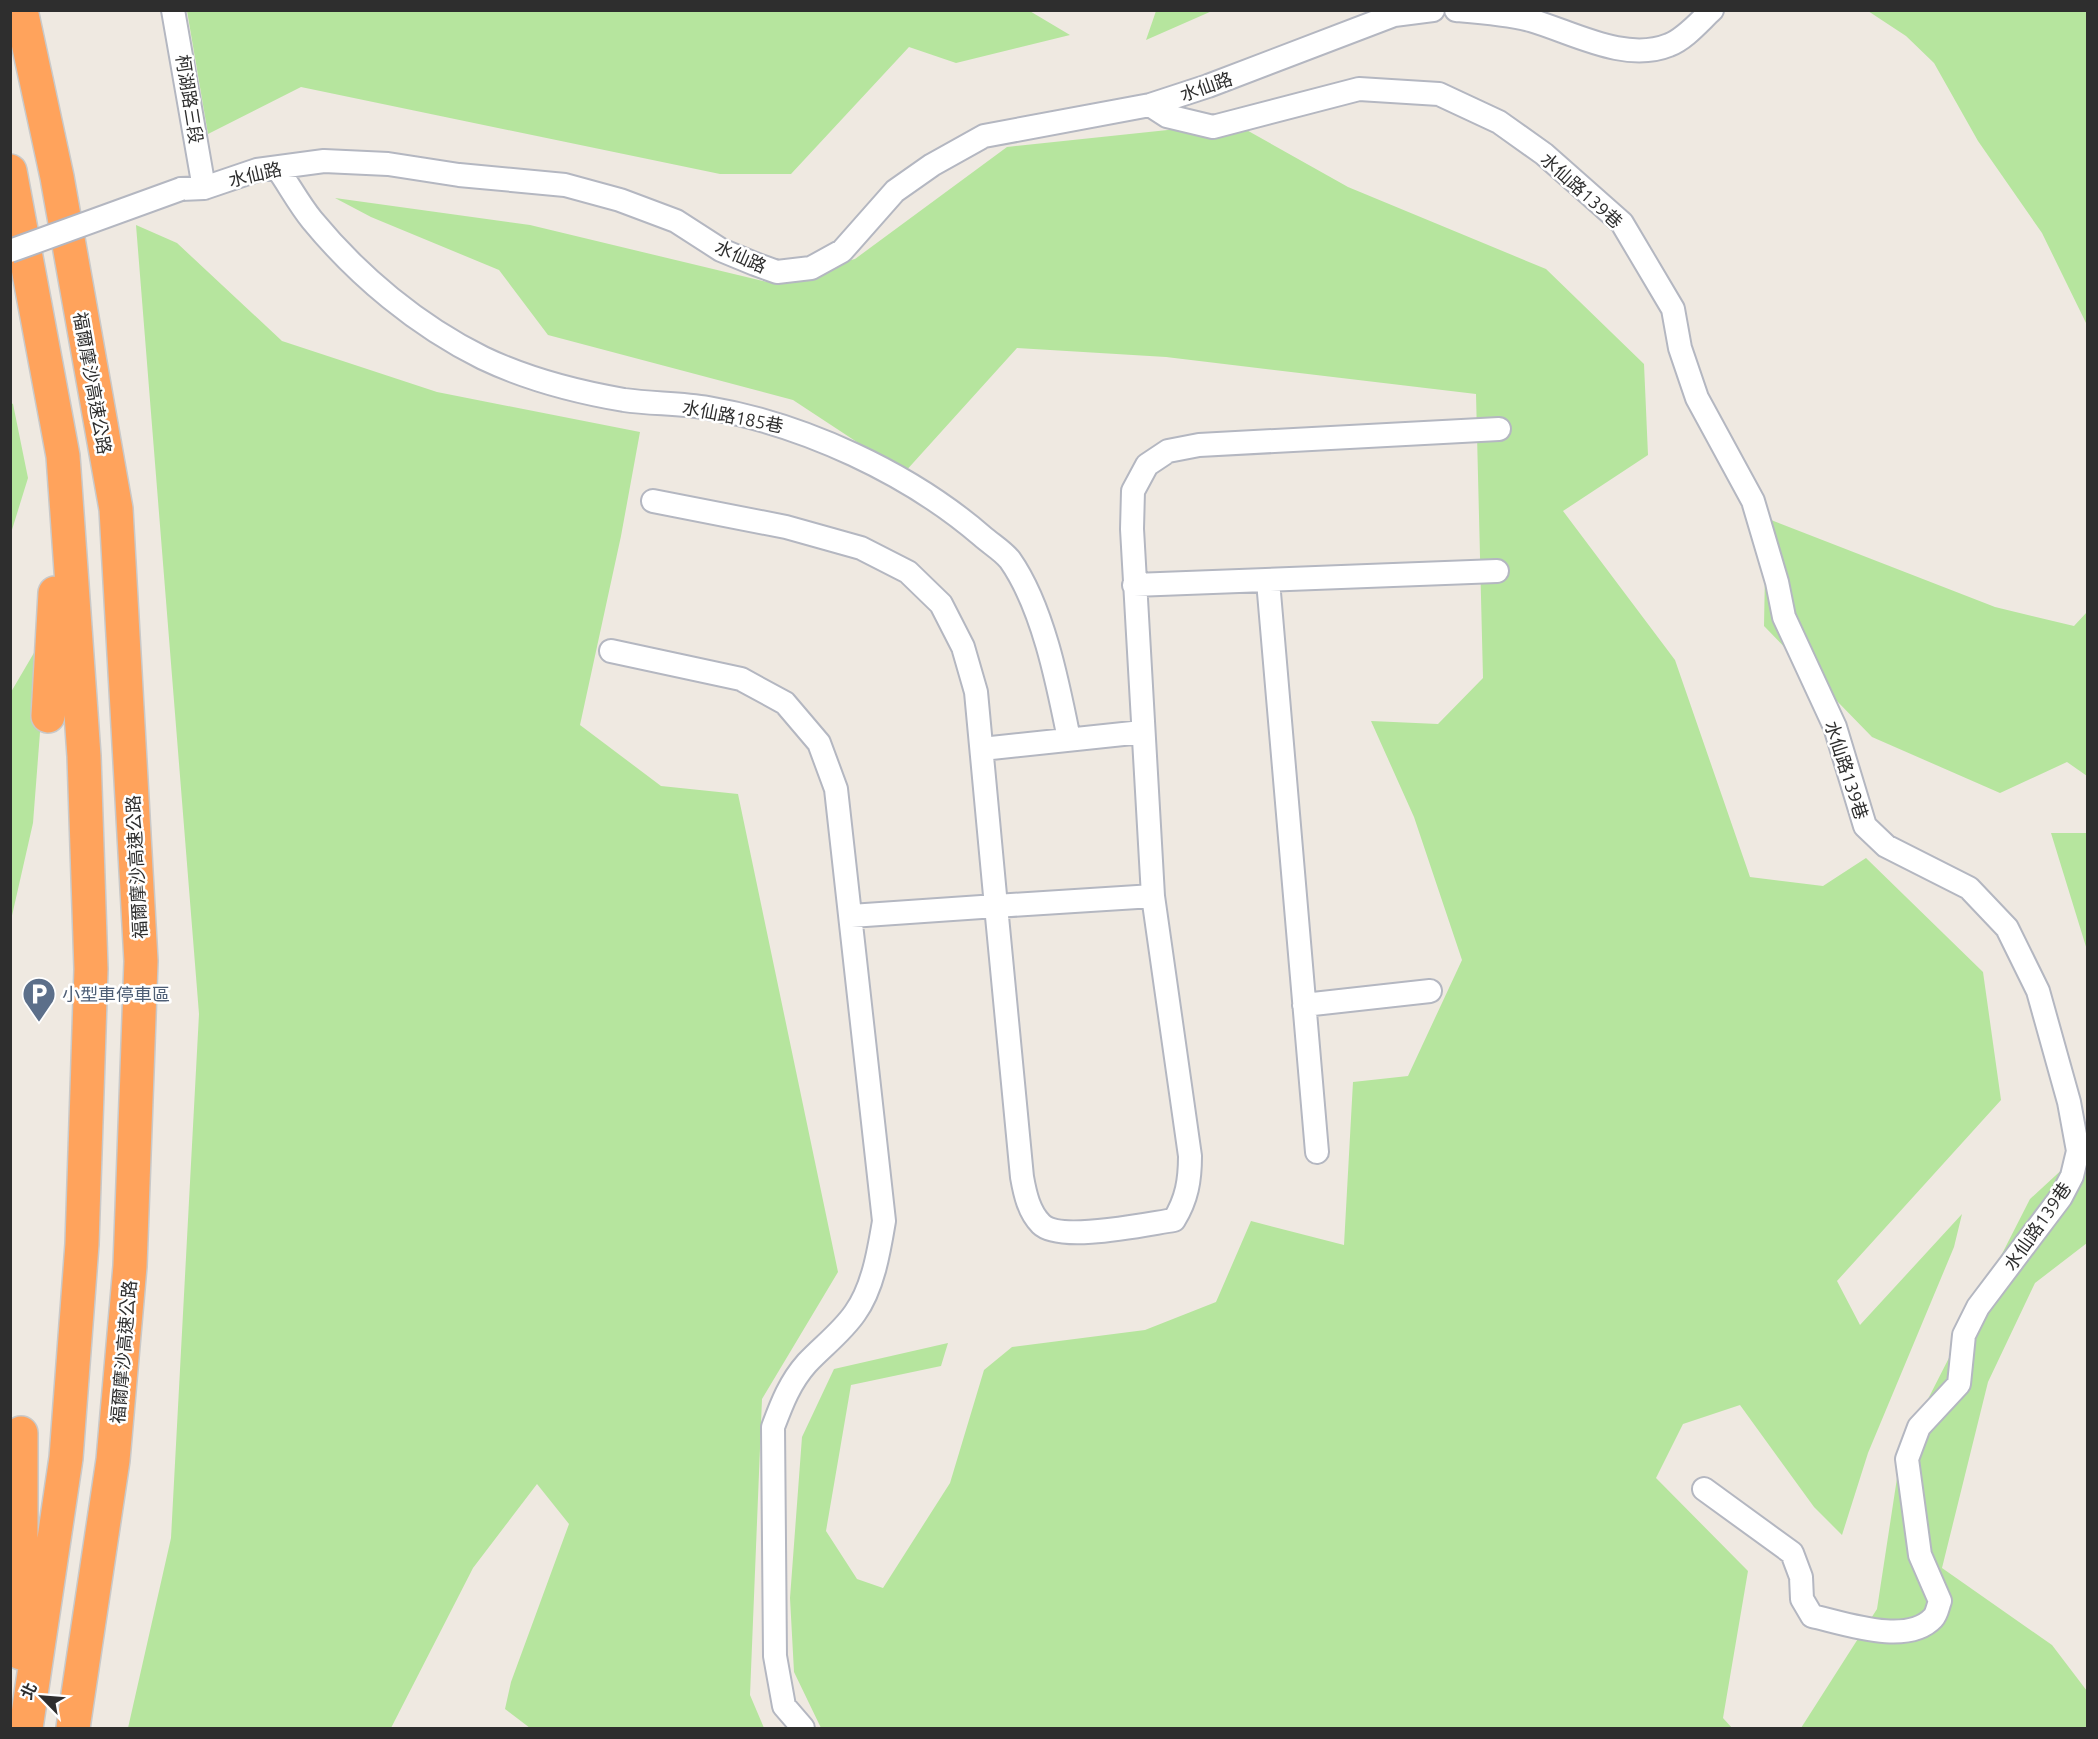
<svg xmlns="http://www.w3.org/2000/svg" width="2098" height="1739" viewBox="0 0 2098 1739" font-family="Ubuntu,'Noto Sans TC',sans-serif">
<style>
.green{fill:#b6e59e}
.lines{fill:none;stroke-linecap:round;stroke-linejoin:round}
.minor-casing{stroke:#b4b7c1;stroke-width:26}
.highway-casing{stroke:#c9c9c9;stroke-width:36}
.minor{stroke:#fff;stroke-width:22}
.highway{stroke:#ffa35c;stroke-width:33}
.minor-bridge-casing{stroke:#b4b7c1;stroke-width:26;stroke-linecap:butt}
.minor-bridge{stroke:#fff;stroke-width:22}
.labels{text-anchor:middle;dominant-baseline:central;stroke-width:5;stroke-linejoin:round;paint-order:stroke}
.street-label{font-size:18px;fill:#2e2e2e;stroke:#fff}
.service-label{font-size:18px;fill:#4e5e75;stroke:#fff;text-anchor:start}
</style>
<rect width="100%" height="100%" fill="#efe9e1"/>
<path class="green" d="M1028,10L1070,35L956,63L909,47L791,174H720L301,87L208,134L187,11Z
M1156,11V10L1212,11L1146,40Z
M1868,11H2087V325L2042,233L1978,141L1934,63L1906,36Z
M1234,123L1348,187L1546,269L1644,364L1648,455L1563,511L1675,660L1750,877L1823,886L1866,858L1983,972L2001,1100L1837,1281L1860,1325L1962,1214L1954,1247L1868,1453L1842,1535L1814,1507L1740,1405L1683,1424L1656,1478L1748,1571L1723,1718L1732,1728H821L794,1672L790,1598L802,1437L834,1369L948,1343L941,1366L851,1385L826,1531L857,1579L883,1588L950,1483L984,1370L1012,1347L1145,1330L1216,1302L1251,1221L1344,1245L1353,1082L1408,1076L1462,960L1414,817L1371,721L1438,724L1483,678L1476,394L1166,357L1017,348L904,473L793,400L548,335L499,270L371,217L335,198L530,225L767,282L855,259L1007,147Z
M136,225L177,243L282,341L437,392L640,432L621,536L580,725L661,786L738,794L838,1272L762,1399L750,1695L764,1728H530L505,1709L511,1682L569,1524L537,1484L473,1568L391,1728H128L171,1538L199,1014Z
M11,403L13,404L28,478L11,533Z
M1766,518L1995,607L2074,626L2087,612V776L2067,762L2000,793L1872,737L1764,626Z
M48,629L33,823L11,920V692Z
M2051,833H2087V950Z
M2081,1152L2087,1154V1243L2035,1283L1988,1382L1942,1568L2052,1645L2087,1691V1728H1801L1877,1609L1901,1452L2030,1199Z"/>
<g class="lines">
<g class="minor-casing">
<path id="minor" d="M173,10L204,188
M1456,10C1480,12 1507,14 1530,20C1572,32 1625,63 1669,45C1685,39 1700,21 1712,10
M1150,105L1167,116L1213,127L1359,89L1439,94L1499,122L1544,154L1622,223L1673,309L1680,348L1697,398L1753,501L1777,582L1784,617L1835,727L1865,826L1886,846L1969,888L2007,928L2038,991L2069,1102L2078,1151L2072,1176L2061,1197L1978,1307L1964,1335L1959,1384L1919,1427L1907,1459L1920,1555L1940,1601C1938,1606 1937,1614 1933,1618C1907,1646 1844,1623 1812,1616L1802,1599L1801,1577L1792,1553L1704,1489
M277,168C289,185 299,204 312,220C358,276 418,326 483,358C527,379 577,392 624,400C652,404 681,403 708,408C803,424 909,473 982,536C991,544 1003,551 1010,560C1043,607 1058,684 1069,739
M181,189L204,188L257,170L324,161L388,164L459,175L565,185L620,200L676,221L721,250L755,264L777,272L811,268L842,251L895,191L932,165L984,136L1150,105L1208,86L1394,15L1433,10
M653,501L786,527L861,548L908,572L941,604L963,647L976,692L996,906L1153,896
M1268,581L1317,1152
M1134,585L1497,571
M611,651L741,679L785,703L819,743L836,789L884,1221C879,1251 873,1288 855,1313C842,1332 823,1346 807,1363C790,1382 782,1403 773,1427L775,1656L784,1706L803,1728
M982,749L1142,732
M851,916L996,906L1022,1177C1025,1194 1029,1212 1041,1224C1060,1243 1146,1224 1174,1220C1187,1199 1190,1180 1190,1156L1153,896L1132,529L1133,491L1147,465L1168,451L1199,445L1499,429
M1304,1005L1430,991"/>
</g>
<g class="highway-casing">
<path id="highway" d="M21,10L57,177L116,509L141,961L130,1266L113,1460L73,1728
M10,171L63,456L84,756L91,969L82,1244L66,1458L26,1728
M48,716L55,593
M21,1653V1433"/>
</g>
<use href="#minor" class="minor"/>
<use href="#highway" class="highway"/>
<g class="minor-bridge-casing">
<path id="minor-bridge" d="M10,251L181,189"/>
</g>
<use href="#minor-bridge" class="minor-bridge"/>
</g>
<defs>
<g id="parking-pin" transform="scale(1.725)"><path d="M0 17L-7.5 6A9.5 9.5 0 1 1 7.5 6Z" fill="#5c6f8a" stroke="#fff"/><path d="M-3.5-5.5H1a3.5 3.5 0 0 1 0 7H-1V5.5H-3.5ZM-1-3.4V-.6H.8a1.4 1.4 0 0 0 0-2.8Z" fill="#fff"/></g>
</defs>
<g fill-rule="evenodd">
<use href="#parking-pin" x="39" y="994"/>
</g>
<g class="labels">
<g class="street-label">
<text transform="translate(1206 86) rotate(-19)">水仙路</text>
<text transform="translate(190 99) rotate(81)">柯湖路三段</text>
<text transform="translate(255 174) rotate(-13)">水仙路</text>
<text transform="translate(1582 190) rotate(42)">水仙路139巷</text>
<text transform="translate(741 256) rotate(24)">水仙路</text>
<text transform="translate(93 383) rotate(80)">福爾摩沙高速公路</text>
<text transform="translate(733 416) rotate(11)">水仙路185巷</text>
<text transform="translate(1847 770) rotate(72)">水仙路139巷</text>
<text transform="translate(136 867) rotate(-93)">福爾摩沙高速公路</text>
<text transform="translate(2037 1226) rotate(-55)">水仙路139巷</text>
<text transform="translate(123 1352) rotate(-85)">福爾摩沙高速公路</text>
</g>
<g class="service-label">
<text x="62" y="994">小型車停車區</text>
</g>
</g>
<rect width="2098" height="1739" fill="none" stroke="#2e2e2e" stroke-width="24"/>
<g transform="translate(42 1697) rotate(295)" stroke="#ffffff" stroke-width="4.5" paint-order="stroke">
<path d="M0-4.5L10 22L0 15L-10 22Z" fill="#2e2e2e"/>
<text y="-9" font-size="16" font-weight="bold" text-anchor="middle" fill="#2e2e2e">北</text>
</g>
</svg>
